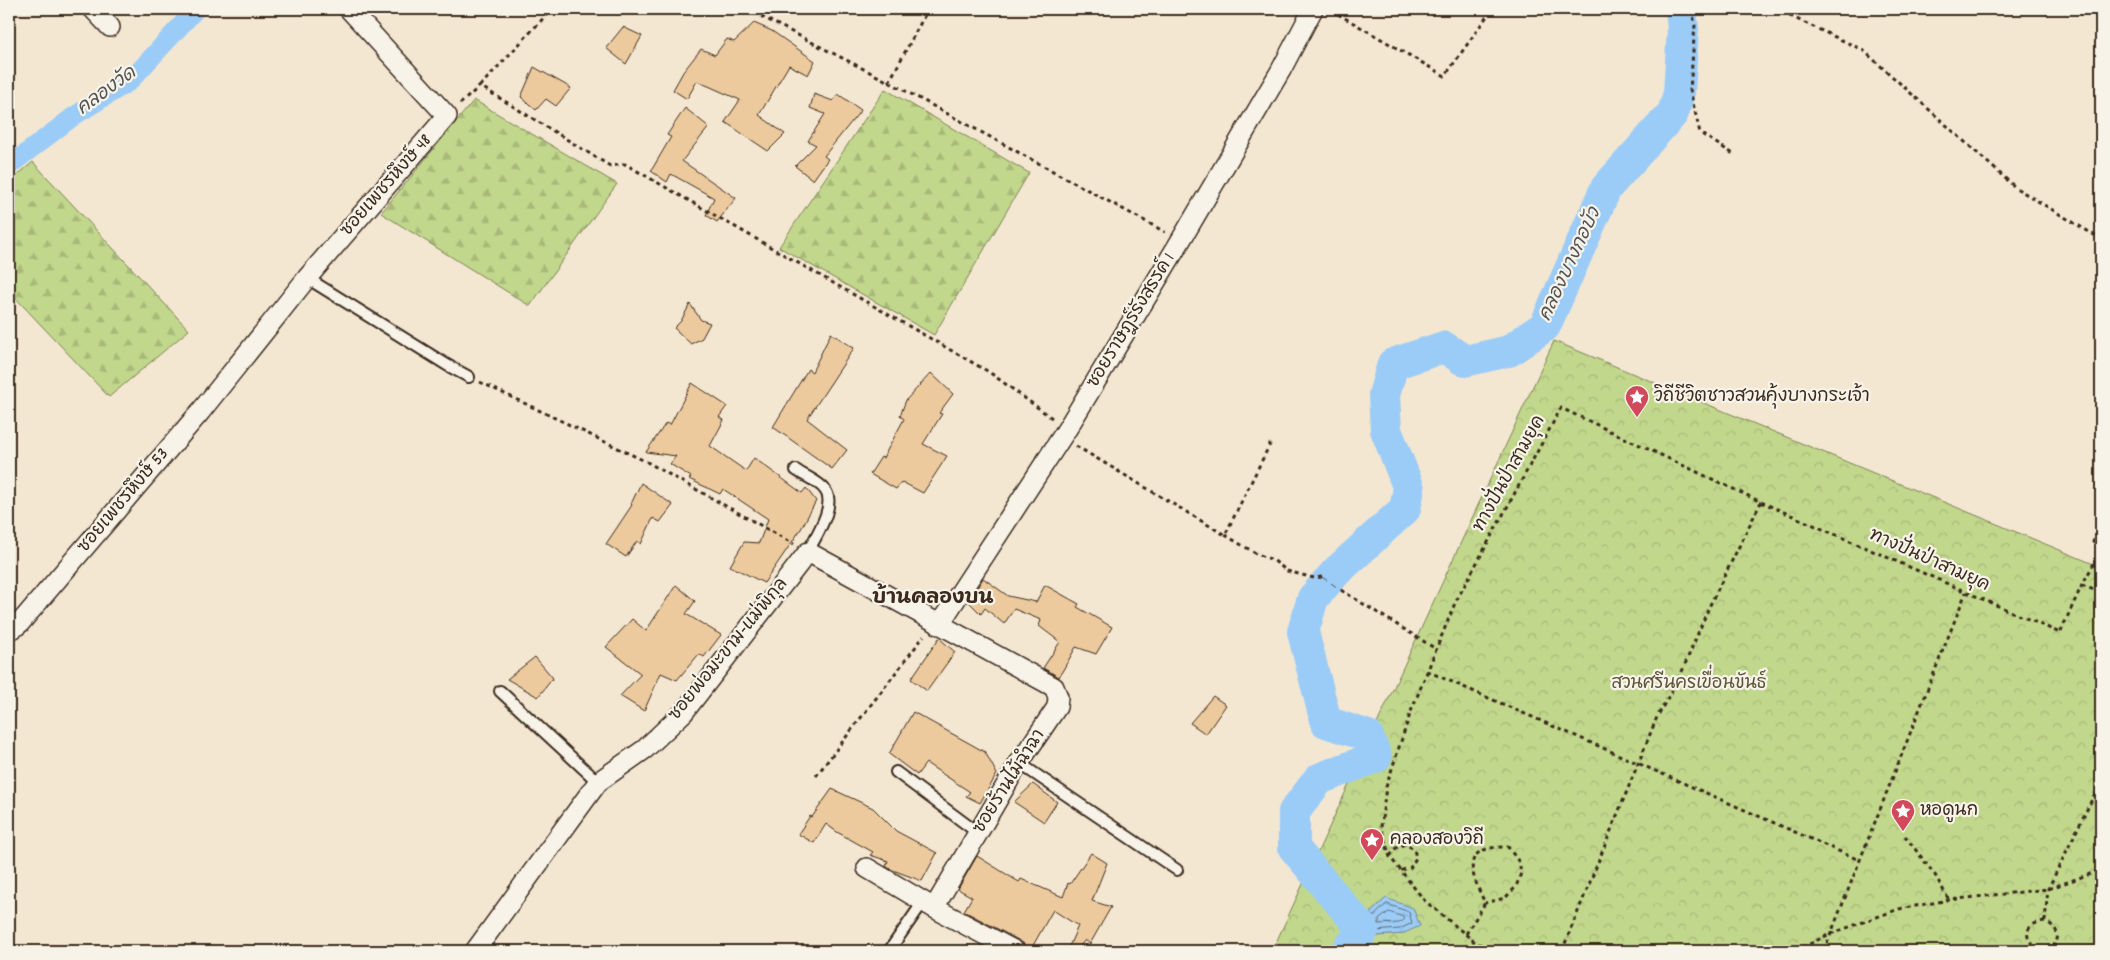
<svg xmlns="http://www.w3.org/2000/svg" width="2110" height="960" viewBox="0 0 2110 960" font-family="Dekko,'Playpen Sans Thai',sans-serif">
<style>
.forest{fill:url(#forest-firs);stroke:#7e8055}
.park{fill:url(#park-crowns);stroke:#7e8055}
.water{fill:url(#water-ripples);stroke:#758ba0}
.lines{fill:none;stroke-linecap:round;stroke-linejoin:round}
.shore{stroke:#616b75;stroke-width:1}
.canal{stroke:#9bccf7;stroke-width:19}
.river{stroke:#9bccf7;stroke-width:32}
.ferry{stroke:#535254;stroke-width:1;stroke-dasharray:6 5;stroke-linecap:butt}
.building{fill:#ecca9d;stroke:#3b2a1e}
.service-casing{stroke:#3b2a1e;stroke-width:14}
.minor-casing{stroke:#3b2a1e;stroke-width:22}
.path{stroke:#3b2a1e;stroke-width:3;stroke-dasharray:4 4;stroke-linecap:butt}
.service{stroke:#f7f3e8;stroke-width:10}
.minor{stroke:#f7f3e8;stroke-width:19}
.labels{text-anchor:middle;dominant-baseline:central;stroke-width:4.5;stroke-linejoin:round;paint-order:stroke}
.street-label{font-size:18px;fill:#3b2a1e;stroke:#f7f3e8}
.poi-label{font-size:18px;fill:#3b2a1e;stroke:#f7f3e8;text-anchor:start}
.park-label{font-size:18px;fill:#5c553a;stroke:#f7f3e8}
.water-label{font-size:19px;font-style:italic;fill:#535254;stroke:#f7f3e8}
.quarter-label{font-size:20px;font-weight:bold;fill:#3b2a1e;stroke:#f7f3e8}
</style>
<defs>
<pattern id="forest-firs" width="22" height="20" patternUnits="userSpaceOnUse" patternTransform="scale(1.25)"><rect width="22" height="20" fill="#c1d78c"/><path d="M5 1l3.5 6h-7zM16 11l3.5 6h-7z" fill="#a7b978"/></pattern>
<pattern id="park-crowns" width="20" height="18" patternUnits="userSpaceOnUse" patternTransform="scale(1.25)"><rect width="20" height="18" fill="#c1d78c"/><path d="M2 6a3 3 0 1 1 6 0M12 15a3 3 0 1 1 6 0" fill="none" stroke="#a7b978"/></pattern>
<pattern id="water-ripples" width="26" height="14" patternUnits="userSpaceOnUse" patternTransform="scale(1.25)"><rect width="26" height="14" fill="#9bccf7"/><path d="M2 4q2-2 4 0t4 0M15 11q2-2 4 0t4 0" fill="none" stroke="#86afd3"/></pattern>
</defs>
<rect width="100%" height="100%" fill="#f4e7d2"/>
<filter id="ink" filterUnits="userSpaceOnUse"><feTurbulence type="fractalNoise" baseFrequency=".02" numOctaves="2"/><feDisplacementMap in="SourceGraphic" scale="10" xChannelSelector="R" yChannelSelector="G"/><feConvolveMatrix kernelMatrix="1 2 1 2 8 2 1 2 1" color-interpolation-filters="sRGB"/></filter>
<g filter="url(#ink)">
<path class="forest" d="M885,89L1029,173L934,335L779,247Z
M474,100L617,184L530,306L381,213Z
M33,162L189,330L109,397L9,291V182Z"/>
<path class="park" d="M1554,341L2101,567V951H1356L1365,937L1402,934L1386,898L1332,950L1272,951Z"/>
<path class="water" d="M1386,898L1413,908L1420,926L1402,934L1366,937L1356,951H1325L1332,950Z"/>
<g class="lines">
<path class="shore" d="M1387,904L1409,912L1412,923L1400,929L1361,932V929Z
M1389,912L1403,917L1404,920L1399,923L1379,924V920Z"/>
<path class="canal" d="M9,166L74,116L129,82L196,9"/>
<path class="river" d="M1347,951L1363,930L1294,848V812L1319,779L1376,757L1368,736L1326,722L1303,632L1313,598L1336,572L1405,509L1409,489L1386,430L1384,395L1393,364L1444,347L1465,361L1509,351L1545,326L1606,188L1673,113L1679,93L1683,29L1681,9"/>
<path class="ferry" d="M1322,577L1341,590"/>
</g>
<path class="building" d="M754,23L772,31L815,61L808,75L789,65L759,115L785,134L768,151L725,122L740,100L697,81L687,99L673,90L683,72L701,49L715,55L727,39L734,42Z
M623,27L642,36L626,64L606,48Z
M534,67L571,88L556,106L546,99L536,110L521,97Z
M814,94L833,101L838,94L861,110L824,156L828,159L813,180L795,166L816,145L808,141L825,114L810,108Z
M685,108L709,127L682,161L736,198L717,222L706,215L714,198L671,174L667,182L651,171L671,137L667,135Z
M690,304L701,320L710,323L702,338L691,344L674,328L681,321Z
M831,333L854,348L807,419L847,450L832,469L773,427L808,369L812,372Z
M931,373L953,394L939,413L942,414L923,444L947,456L923,493L902,482L896,489L870,474L881,457L883,458L904,419L900,416L906,400Z
M692,383L727,406L719,417L724,420L710,446L746,471L754,458L802,493L806,488L816,501L801,529L764,583L730,566L744,542L759,543L768,519L723,489L720,494L689,479L691,477L670,464L676,456L646,452L666,423L670,425Z
M641,483L673,505L660,522L653,518L641,544L637,541L626,557L606,544L632,505L631,504Z
M983,578L1008,596L1036,602L1045,585L1079,604L1077,607L1112,627L1096,654L1076,647L1059,677L1043,668L1060,642L1039,626L1041,620L1014,609L1004,624L985,608L981,614L969,602Z
M676,585L695,601L686,614L721,635L704,657L699,654L677,680L661,673L644,711L620,696L641,674L606,647L632,619L646,631Z
M939,638L955,652L927,691L911,679Z
M535,657L553,678L538,697L507,679Z
M1213,696L1226,705L1206,734L1190,723Z
M913,712L985,752L997,774L980,803L966,796L970,792L926,763L917,775L889,754Z
M1033,784L1057,802L1044,822L1014,802Z
M832,789L873,808L896,831L937,853L922,881L890,869L886,866L888,861L870,855L873,852L837,832L826,824L814,843L798,834L810,816L812,817Z
M1091,853L1107,863L1092,901L1111,907L1090,944L1085,940L1076,951H1067L1078,926L1053,910L1031,949L1020,941L964,911L972,897L958,889L977,856L1019,882L1021,879L1063,897L1068,883L1070,884Z"/>
<g class="lines">
<g class="service-casing">
<path id="service" d="M307,278L447,365L469,377
M796,470C804,476 820,482 825,490C837,505 815,537 808,552
M500,691L598,782
M1019,763L1177,870
M896,772L978,833
M889,951L923,902"/>
</g>
<g class="minor-casing">
<path id="minor" d="M93,9L110,27
M939,625L1067,429L1181,240L1281,70L1313,9
M9,627L14,628L20,623L201,411L307,278L447,116L349,9
M867,868L934,908
M475,951L598,782L645,749L684,712L808,552L1054,687L1058,697L1057,707L1019,763L934,908L1015,951"/>
</g>
<path class="path" d="M747,9L889,82L1165,232
M1692,9L1695,25L1690,90L1700,133L1735,155
M1775,9L1863,50L2016,188L2101,239
M1331,10L1445,76L1492,9
M889,82L928,9
M480,86L552,9
M460,104L480,86L610,166L625,164L989,372L1052,418
M480,382L647,462L794,544
M1076,446L1225,535L1272,440
M2101,525L2093,542L2101,549
M1225,535L1257,554L1273,560L1287,571L1314,578L1322,577
M2082,585L2101,593
M1341,590L1436,649
M1427,671L1859,860
M816,776L924,636
M1905,836L1935,875L1949,900
M1390,856L1396,848L1405,844L1414,849L1416,858L1410,868L1399,871
M2045,921C2009,926 2037,960 2054,945C2062,935 2055,926 2045,921L2048,889L2101,781
M1466,934L1485,903C1470,872 1459,846 1508,847L1519,862L1521,873L1516,887L1505,898L1485,903
M1497,951L1476,943L1424,900L1390,857L1381,827L1386,787L1410,714L1455,603L1561,408L1761,502L2060,633L2082,585L2101,551
M1562,951L1657,717L1681,674L1709,607L1761,502
M1795,951L1830,934L1899,909L1949,900L2048,889L2101,870
M1824,951L1966,592"/>
<use href="#service" class="service"/>
<use href="#minor" class="minor"/>
</g>
</g>
<defs>
<g id="sight-pin" transform="scale(1.25)"><path d="M0 17L-7.5 6A9.5 9.5 0 1 1 7.5 6Z" fill="#d1495b" stroke="#f7f3e8"/><path d="M0-6L1.8-2.2L6-1.7L2.9 1.2L3.7 5.4L0 3.3L-3.7 5.4L-2.9 1.2L-6-1.7L-1.8-2.2Z" fill="#fff"/></g>
</defs>
<g fill-rule="evenodd">
<use href="#sight-pin" x="1637" y="397"/>
<use href="#sight-pin" x="1903" y="811"/>
<use href="#sight-pin" x="1372" y="840"/>
</g>
<g class="labels">
<g class="street-label">
<text transform="translate(387 186) rotate(-49)">ซอยเพชรหึงษ์ 48</text>
<text transform="translate(1132 321) rotate(-59)">ซอยราษฎร์รังสรรค์ 1</text>
<text transform="translate(1510 474) rotate(-61)">ทางปั่นป่าสามยุค</text>
<text transform="translate(124 501) rotate(-50)">ซอยเพชรหึงษ์ 53</text>
<text transform="translate(1929 561) rotate(24)">ทางปั่นป่าสามยุค</text>
<text transform="translate(729 650) rotate(-51)">ซอยพ่อมะขาม-แม่พิกุล</text>
<text transform="translate(1010 782) rotate(-58)">ซอยร้านไม้ฉำฉา</text>
</g>
<g class="poi-label">
<text x="1654" y="397">วิถีชีวิตชาวสวนคุ้งบางกระเจ้า</text>
<text x="1920" y="811">หอดูนก</text>
<text x="1390" y="840">คลองสองวิถี</text>
</g>
<g class="park-label">
<text x="1689" y="684">สวนศรีนครเขื่อนขันธ์</text>
</g>
<g class="water-label">
<text transform="translate(107 92) rotate(-36)">คลองวัด</text>
<text transform="translate(1571 265) rotate(-65)">คลองบางกอบัว</text>
</g>
<g class="quarter-label">
<text x="933" y="599">บ้านคลองบน</text>
</g>
</g>
<rect width="2110" height="960" fill="none" stroke="#f7f3e8" stroke-width="30"/>
<rect x="15" y="15" width="2080" height="930" fill="none" stroke="#3b2a1e" stroke-width="2" filter="url(#ink)"/>
</svg>
